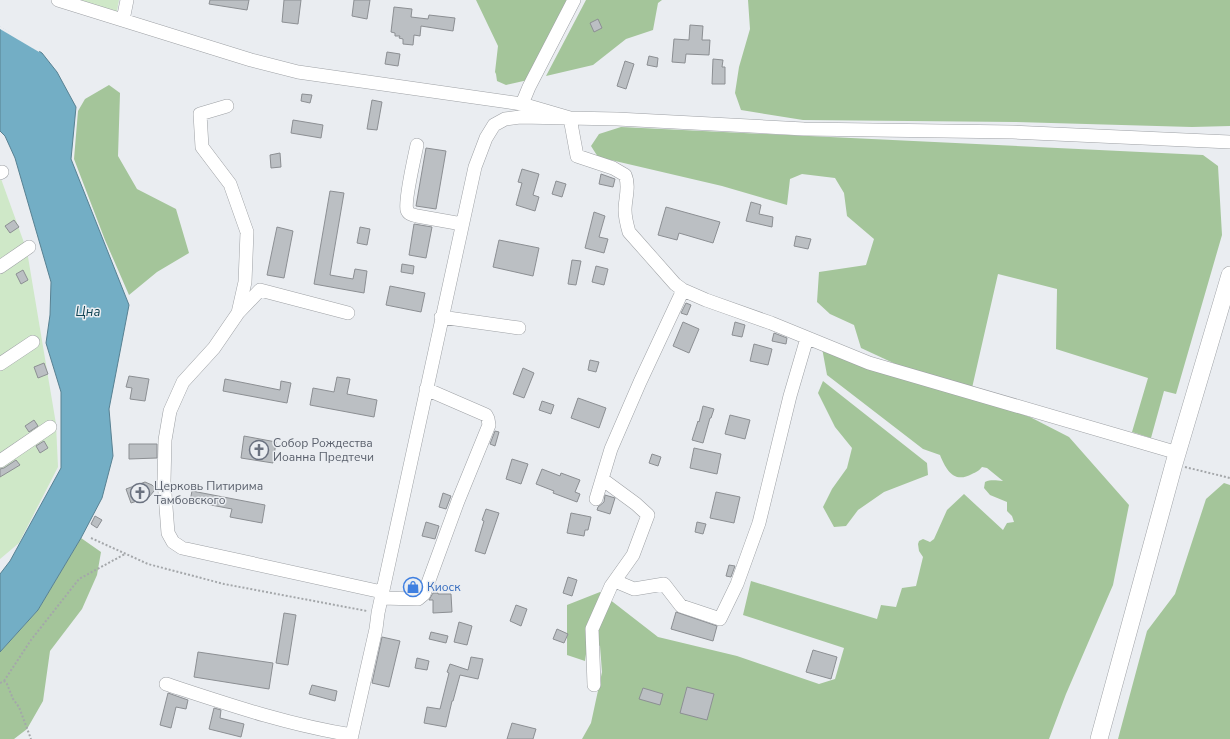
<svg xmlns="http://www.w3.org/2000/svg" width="1230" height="739" viewBox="0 0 1230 739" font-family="'Nunito Sans',sans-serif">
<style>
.green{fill:#cfe8c8}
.forest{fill:#a4c59a}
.water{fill:#73aec5;stroke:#588192}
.pier{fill:#eaedf1}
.building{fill:#bbbfc3;stroke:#8c8f93}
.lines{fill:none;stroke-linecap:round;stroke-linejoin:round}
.minor-casing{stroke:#9ea1a5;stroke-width:14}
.major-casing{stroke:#9ea1a5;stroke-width:18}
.path{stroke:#a4a7aa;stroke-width:2;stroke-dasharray:2 2;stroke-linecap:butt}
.minor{stroke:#fff;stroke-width:13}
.major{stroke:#fff;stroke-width:17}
.labels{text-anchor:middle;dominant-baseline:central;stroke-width:3;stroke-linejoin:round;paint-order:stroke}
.worship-label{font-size:12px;fill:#5b616d;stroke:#eaedf1;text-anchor:start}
.shop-label{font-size:12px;fill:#366cbe;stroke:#eaedf1;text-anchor:start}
.water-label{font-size:13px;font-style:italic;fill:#114555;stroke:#eaedf1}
</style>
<rect width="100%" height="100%" fill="#eaedf1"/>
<path class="green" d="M68,0H119L117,11L113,13Z
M0,176L27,251L56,424L58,467L19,543L0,559Z"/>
<path class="forest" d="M476,0H567L528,80L506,85L497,81L496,74L495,72L498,46Z
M586,0H662L658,3L653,30L626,39L593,65L546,76Z
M748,0H1230V126L1192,127L1014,122L803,120L741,110L735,93L739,67L750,29Z
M109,85L120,93L118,156L137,189L176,209L189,253L157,272L129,295L105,240L74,159L78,111L85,99Z
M621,127L1203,155L1218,166L1222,235L1176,394L1164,391L1151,438L1132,432L1148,378L1056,349L1057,289L998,274L972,388L902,367L861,348L854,325L830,314L817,302L819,272L866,265L874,239L847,216L844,193L835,178L802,174L790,179L787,205L722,186L598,157L591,146L599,134Z
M822,348L1030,417L1069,437L1129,505L1113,585L1066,694L1049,739H582L591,723L602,672L600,646L588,640L585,661L567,655V605L600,592L658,637L737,656L819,684L835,679L844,648L743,615L751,581L877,619L881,605L896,607L902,588L916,586L923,557L919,551L918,544L919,541L923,539L930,542L934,539L947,510L964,494L1003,530L1007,523L1014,522L1012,516L1007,511V502L990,495L984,488L985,482C992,479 997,481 1003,481L987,468L982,467C979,471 976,472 972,474C954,484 946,470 940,455L923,449L827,375Z
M823,381L927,463L928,475L884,492L858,510L846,526L834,527L823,507L832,489L847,468L852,448L835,427L818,393Z
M1224,483L1230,485V739H1118L1147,631L1175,594L1206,499Z
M81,538L101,552L97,575L82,609L50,651L43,701L27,729L14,739H0V652L38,610Z"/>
<path class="water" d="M0,27L42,53L57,72L76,107L71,159L129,305L109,409L113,456L102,498L81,538L38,610L0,652V574L10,561L61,468V392L46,343L50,315L51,282L15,158L5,136L0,131Z"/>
<path class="pier" d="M0,26L40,50L39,52L0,29Z"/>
<path class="building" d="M210,0H249L247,10L209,4Z
M284,0H301L298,24L282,22Z
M354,0H370L367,19L352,16Z
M394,7L412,9L411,17L428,19L429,15L455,18L453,31L421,26L420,36L414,35L413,45L403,44V39L399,38L400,36H395V33L391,32Z
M598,19L602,28L594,32L590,23Z
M690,25L703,26L702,40H710L709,55L686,54L685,63L672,62L674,39L689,40Z
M387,52L400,54L398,66L385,64Z
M649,56L658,58L657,67L647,65Z
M713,59L723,60L722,67H725V84H712Z
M625,61L634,64L626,89L617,86Z
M302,94L312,95L310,103L301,101Z
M372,100L382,102L377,130L367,129Z
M293,120L323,125L321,138L291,133Z
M426,148L446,151L436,209L416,206Z
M280,153L281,167L271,168L270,155Z
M522,169L539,174L533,195L539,197L535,211L516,205L522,183L518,182Z
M601,174L615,179L613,187L599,184Z
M556,181L566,184L562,197L552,194Z
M330,191L344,193L330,275L353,279L355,269L367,271L364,293L314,284Z
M751,202L761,205L759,214L773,217L772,227L746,221Z
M666,207L720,222L713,243L679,233L677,240L658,235Z
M594,212L605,216L599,237L608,239L604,253L585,248Z
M14,220L19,227L10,233L5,226Z
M414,224L432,227L426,258L409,255Z
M277,227L293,231L284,278L267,275Z
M360,227L370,229L367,245L357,243Z
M796,236L811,239L808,249L794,246Z
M499,240L539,248L533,276L493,267Z
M572,260L581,261L576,285L568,284Z
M402,264L414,266L413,274L401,272Z
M596,266L608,269L604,285L592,282Z
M23,270L28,280L21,284L16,274Z
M390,286L425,293L421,312L386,305Z
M686,303L691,305L687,315L681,313Z
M683,322L699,329L689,353L673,346Z
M735,322L745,325L742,337L732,335Z
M774,333L787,338L786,344L772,341Z
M754,344L772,349L768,365L750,361Z
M590,360L599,362L596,372L588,370Z
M44,363L48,374L38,378L34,367Z
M523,368L534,373L524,398L513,394Z
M129,376L149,379L145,401L130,399L132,388L126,387Z
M337,377L350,379L347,394L377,400L374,417L310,405L313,388L334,392Z
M225,379L280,390L281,381L291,383L287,403L223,391Z
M578,398L606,408L599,428L571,418Z
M542,401L554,405L551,414L539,410Z
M703,406L714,409L711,418H710L703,443L692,440L698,421L699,422Z
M730,415L750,420L745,439L725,434Z
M34,420L38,426L29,432L25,426Z
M495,431L499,432L495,446L490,444Z
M244,436L276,442L273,463L241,458Z
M44,441L48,448L40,453L36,446Z
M129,444H157V458L129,459Z
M694,448L721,454L717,474L690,468Z
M652,454L661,457L658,466L649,463Z
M512,459L528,464L521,484L506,479Z
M16,460L20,465L0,477V469L4,468Z
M542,469L560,476L561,473L580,480L575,492L580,494L577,502L553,493L554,491L536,484Z
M145,482L152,485L154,487V491L149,497L131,503L126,489Z
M192,491L265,505L262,523L230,517L232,509L190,501Z
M716,492L740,497L734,523L710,518Z
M443,493L451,496L446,509L439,507Z
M605,495L615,498L610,514L597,510L598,507L604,502Z
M486,509L499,513L485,554L475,551L484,521L482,520Z
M571,513L591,517L588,530H585L584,536L567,533Z
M95,516L102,520L97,528L91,524Z
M426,522L439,526L435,539L422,536Z
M697,522L706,524L703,534L695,532Z
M729,565L735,566L731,577L726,576Z
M568,577L577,580L572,596L563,593Z
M433,593H438V594H451L452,612L433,613V600H429Z
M516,605L527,609L521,626L510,621Z
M676,612L717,626L713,641L671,629Z
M284,613L296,615L288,665L276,663Z
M459,622L472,626L467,645L454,642Z
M557,629L568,634L564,643L553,639Z
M431,632L448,636L446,643L429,639Z
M382,637L400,641L389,687L372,683Z
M813,650L837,657L831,679L806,672Z
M198,652L273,663L269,689L194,677Z
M471,657L483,659L478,679L460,675L453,701H452L446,727L424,723L427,707L440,709L449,673L447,672L450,664L468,670Z
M417,658L429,661L427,670L415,668Z
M312,685L337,691L335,701L309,694Z
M687,687L714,694L707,720L680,713Z
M643,688L663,694L660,705L639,699Z
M168,693L188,700L186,709L176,707L171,728L160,725Z
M214,708L221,710L220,718L244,724L241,737L209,729Z
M512,723L536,729L533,739H507Z"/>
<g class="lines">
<g class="minor-casing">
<path id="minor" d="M58,0L251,60L298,72L522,104
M574,0L529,87L522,104L570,118L577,156L613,168L625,175C630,186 625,199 625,210C625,218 627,225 629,232L675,284L683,290
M123,20L127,0
M227,106L200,114L202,147L230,184L247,232L245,282L238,313
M417,145C415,155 404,202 407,210C408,214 413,215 417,216L462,224
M0,173L2,172
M0,267L29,247
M348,313L260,290L238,313L214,348L183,382L170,411L165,440L164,481L168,533L173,542L182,548L382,592
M441,317L519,328
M0,364L33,342
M0,461L50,427
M596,499L611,449L640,382L683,290L706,300L771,323L869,363L1178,453
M615,581L634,589L664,584L681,606L720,619L737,584L759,523L790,396L807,338
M381,598L418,599L424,594L458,501L489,425L488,419L486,415L426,389
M166,684C227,704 288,725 352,735
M594,685L592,629L611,586L633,555L648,515L636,504L602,479
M351,739L376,629L378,613L475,167L486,138L494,125L505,119L520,117L617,119L804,129L1013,132L1230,142"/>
</g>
<g class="major-casing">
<path id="major" d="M1099,739L1174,464L1230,275"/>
</g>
<path class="path" d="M1185,467L1230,478
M91,538L148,564L224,584L367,611
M4,681L31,640L79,579L125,554
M0,683L4,681L7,684L13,699L19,707L31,739"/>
<use href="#minor" class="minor"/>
<use href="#major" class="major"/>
</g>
<defs>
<g id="church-ring" transform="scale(1)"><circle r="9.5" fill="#eaedf1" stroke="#6b7280" stroke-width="1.5"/><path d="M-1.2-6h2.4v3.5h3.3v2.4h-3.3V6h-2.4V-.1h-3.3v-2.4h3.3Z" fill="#6b7280"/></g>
<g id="shop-ring" transform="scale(1)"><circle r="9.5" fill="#eaedf1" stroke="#3f7fe0" stroke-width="1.5"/><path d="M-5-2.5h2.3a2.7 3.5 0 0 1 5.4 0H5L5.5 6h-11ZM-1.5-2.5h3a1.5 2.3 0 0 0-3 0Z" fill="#3f7fe0"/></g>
</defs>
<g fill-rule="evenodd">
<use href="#church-ring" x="259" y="450"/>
<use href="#church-ring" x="140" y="493"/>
<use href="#shop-ring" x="413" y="587"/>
</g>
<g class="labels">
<g class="worship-label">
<text x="273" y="443">Собор Рождества<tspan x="273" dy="14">Иоанна Предтечи</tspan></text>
<text x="154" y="486">Церковь Питирима<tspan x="154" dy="14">Тамбовского</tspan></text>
</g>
<g class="shop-label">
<text x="427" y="587">Киоск</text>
</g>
<g class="water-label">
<text x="88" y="312">Цна</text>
</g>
</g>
</svg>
